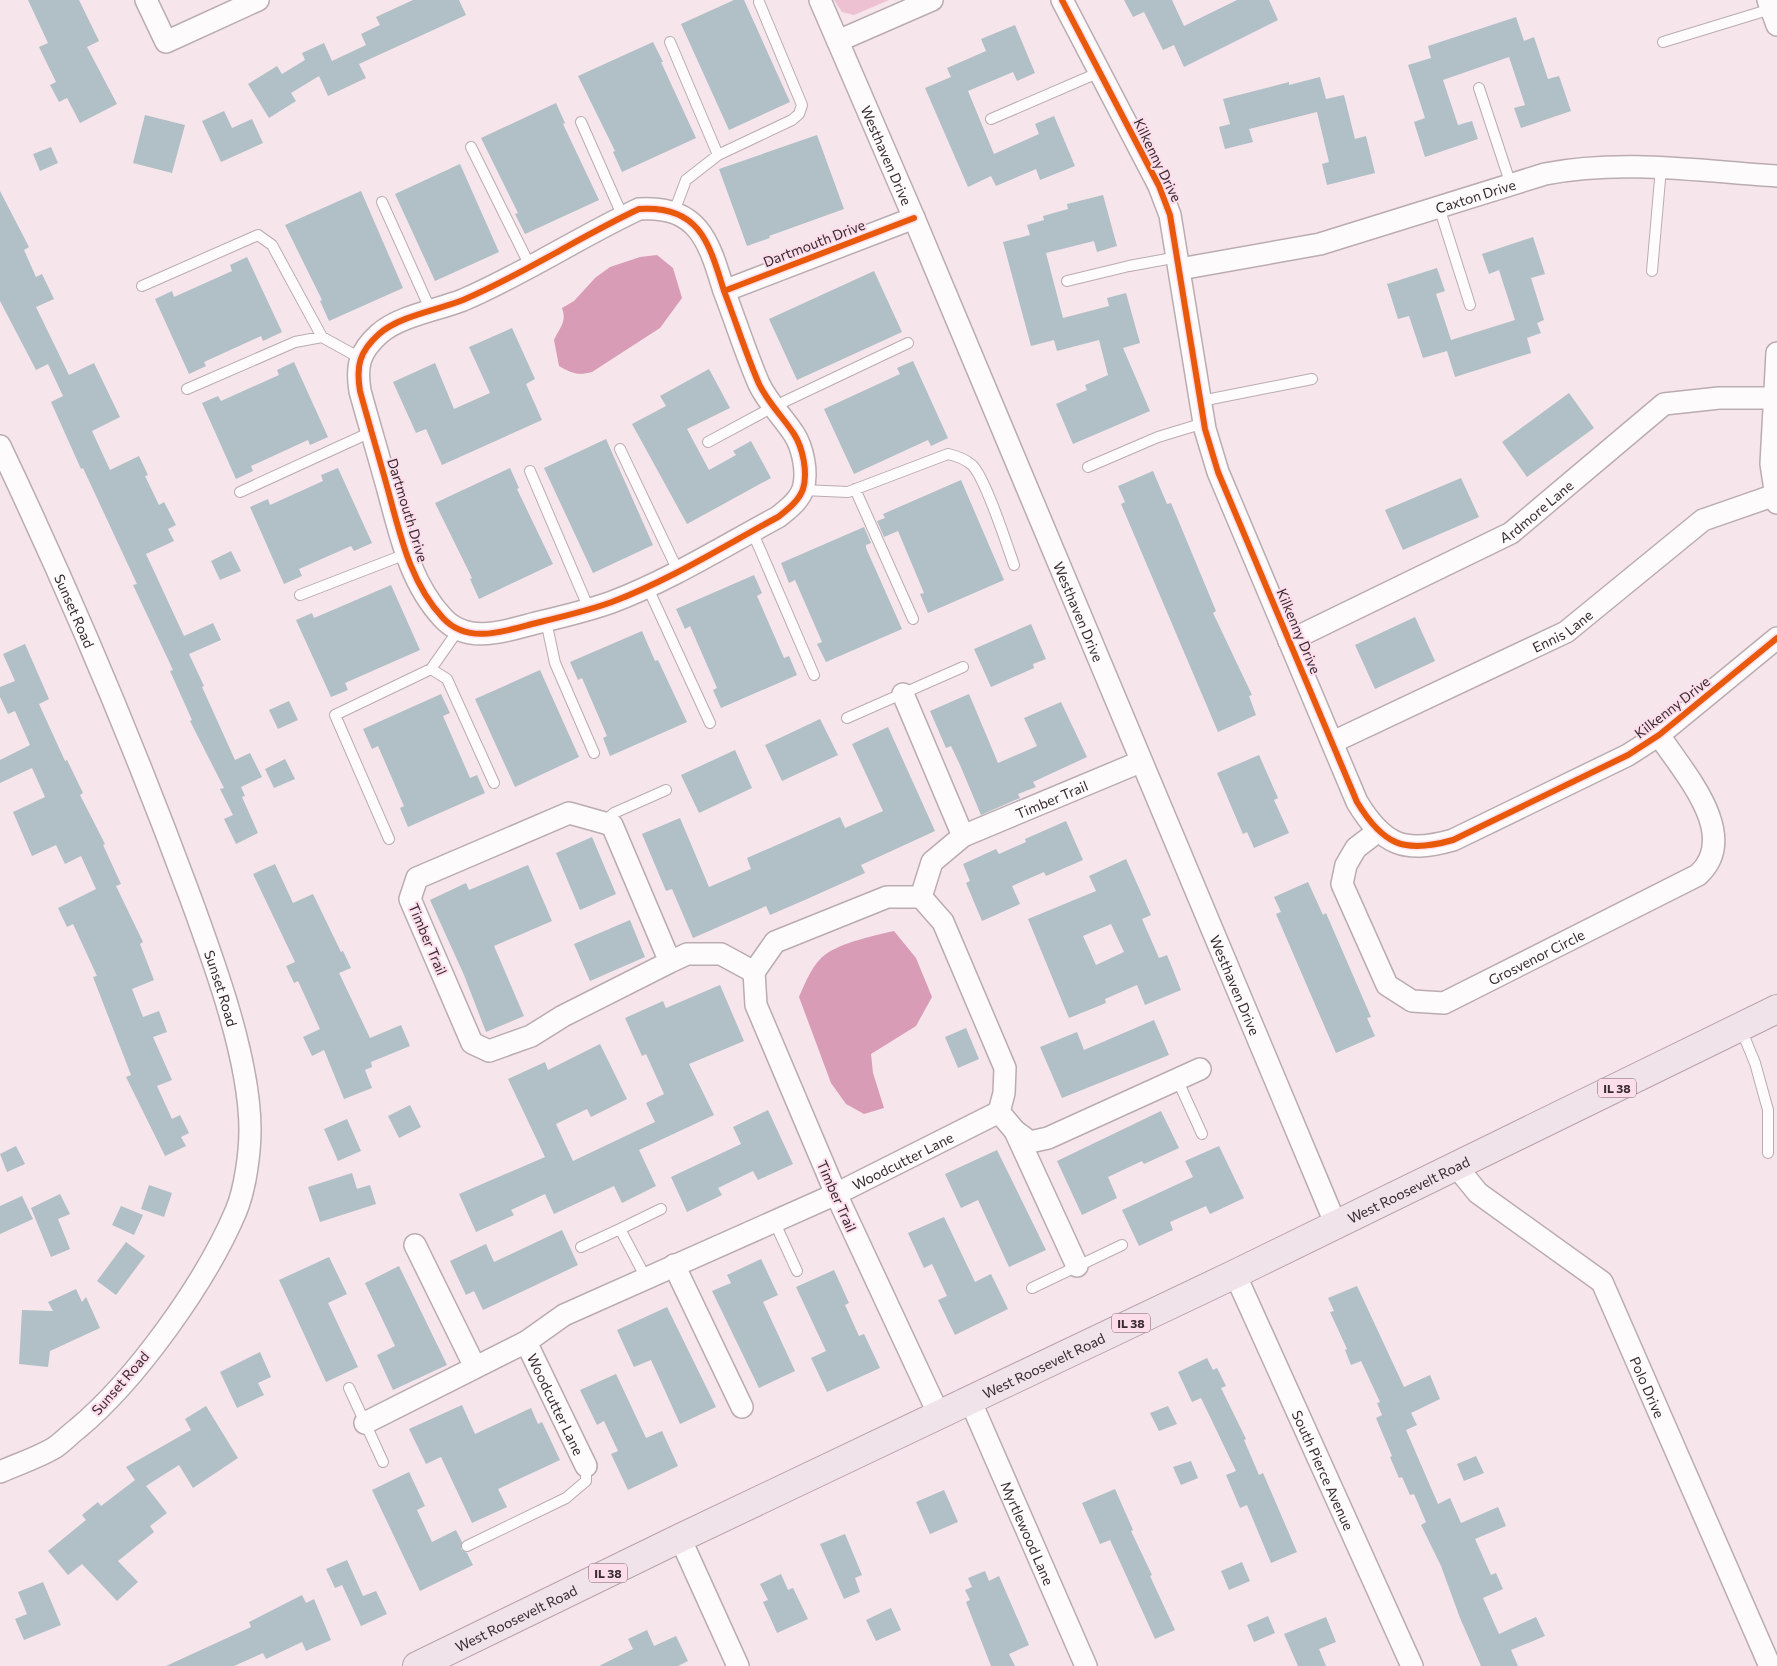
<svg xmlns="http://www.w3.org/2000/svg" width="1777" height="1666" viewBox="0 0 1777 1666" font-family="Commissioner,sans-serif">
<style>
.green{fill:#edc0d2}
.water{fill:#d99cb6}
.building{fill:#b0c0c6;fill-rule:evenodd}
.lines{fill:none;stroke-linecap:round;stroke-linejoin:round}
.lane-casing{stroke:#baacb1;stroke-width:12}
.street-casing{stroke:#baacb1;stroke-width:24}
.primary-casing{stroke:#bba2ad;stroke-width:30}
.lane{stroke:#fefbfc;stroke-width:10}
.street{stroke:#fefbfc;stroke-width:21}
.primary{stroke:#f0e3e9;stroke-width:28}
.cycleway-casing{stroke:#feddea;stroke-width:9}
.cycleway{stroke:#e8590c;stroke-width:6}
.labels{text-anchor:middle;dominant-baseline:central;stroke-width:4;stroke-linejoin:round;paint-order:stroke}
.shield{fill:#feddea;stroke:#736068;stroke-width:1}
.shield-label{font-size:12px;font-weight:bold;fill:#372b30}
.street-label{font-size:14px;fill:#372b30;stroke:#feddea}
</style>
<rect width="100%" height="100%" fill="#f6e5eb"/>
<path class="green" d="M834,0H889L854,15L842,12Z"/>
<path class="water" d="M657,255L673,268L682,298L660,328L592,372C578,376 571,373 559,366L554,340C560,327 567,322 562,308L574,301L595,278L610,267L640,257Z
M894,931L916,958L932,997L916,1026L871,1054L873,1073L884,1108L864,1114L846,1104L831,1083L799,997C805,983 813,963 826,954C841,943 875,935 894,931Z"/>
<path class="building" d="M28,0H79L99,41L87,47L117,104L80,123L67,98L59,102L50,85L56,82L39,47L48,43Z
M413,0H459L466,15L359,64L366,78L328,96L319,76L291,93L296,101L269,118L248,84L277,66L282,74L305,60L302,53L324,43L332,61L366,45L361,34L380,25L376,17Z
M734,0H744L790,102L729,130L681,24Z
M1124,0H1172L1184,26L1237,0H1269L1278,20L1184,67L1174,45L1163,50L1144,12L1133,17Z
M1516,17L1524,41L1534,37L1548,79L1559,76L1571,111L1521,128L1514,108L1525,105L1509,57L1443,80L1458,125L1472,121L1478,139L1425,157L1414,122L1425,118L1408,65L1431,58L1428,46Z
M1015,25L1035,73L1017,81L1013,72L968,91L994,154L1039,134L1035,124L1054,116L1075,166L1040,180L1036,169L996,186L991,176L968,187L925,88L951,77L947,68L986,51L981,39Z
M653,42L663,62H661L696,138L622,172L613,152L615,151L578,76Z
M1320,77L1326,99L1344,95L1355,139L1366,136L1375,173L1327,185L1322,164L1329,162L1317,112L1249,129L1253,142L1225,149L1219,127L1230,124L1223,99L1289,82V85Z
M556,103L565,123L563,124L599,200L525,234L515,214L518,213L481,138Z
M224,111L232,128L252,119L263,143L221,162L202,121Z
M145,115L185,125L172,173L133,163Z
M817,135L844,209L769,236L770,238L747,246L719,169Z
M51,147L58,163L40,171L33,154Z
M460,164L499,252L435,281L395,194Z
M0,191L29,247L24,250L36,277L42,274L54,299L36,307L69,375L94,363L120,417L92,431L110,470L139,456L148,475L145,476L159,505L164,502L176,525L168,529L174,541L146,554L184,636L213,623L221,640L189,654L204,686L202,687L235,760L250,753L262,777L241,787L245,796L242,797L258,833L236,844L224,819L233,815L220,789L224,788L190,721L192,720L170,671L173,670L133,585L137,584L83,468L81,469L51,402L63,396L48,364L36,370L0,301Z
M361,191L403,288L329,321L320,301L322,300L285,225Z
M1103,195L1117,246L1097,252L1094,241L1046,253L1063,318L1109,306L1107,298L1126,293L1140,343L1123,348L1150,411L1073,444L1056,404L1087,390L1085,385L1108,375L1099,340L1057,351L1054,340L1031,346L1003,242L1030,235L1027,225L1044,220L1043,216L1068,209L1067,204Z
M1533,237L1545,274L1531,278L1544,320L1537,323L1541,333L1527,338L1531,353L1455,377L1447,351L1423,358L1409,316L1398,319L1387,284L1437,268L1445,291L1436,294L1451,340L1515,320L1499,270L1489,274L1482,254Z
M247,257L282,332L263,341L261,336L204,362L206,366L189,374L155,299L172,291L174,297L232,271L230,265Z
M874,271L902,332L797,380L769,319Z
M512,328L535,379L526,384L542,420L442,465L426,429L416,433L393,382L435,363L454,409L490,393L469,347Z
M913,361L948,438L931,446L928,440L854,474L824,409L900,374L897,368Z
M294,362L328,437L310,445L308,440L251,466L253,471L236,479L202,403L218,396L221,401L279,375L277,370Z
M709,369L730,408L687,429L709,470L736,455L733,451L751,441L771,478L687,524L632,424L666,406L660,396Z
M1569,393L1594,428L1527,477L1502,442Z
M606,439L653,545L593,573L544,468Z
M338,468L372,543L354,551L351,546L299,569L302,576L284,584L250,507L268,499L270,505L323,481L321,475Z
M510,468L519,488L517,489L553,564L479,599L470,579L472,578L435,503Z
M1153,471L1167,504L1171,503L1216,611L1213,613L1252,695L1249,696L1256,715L1218,732L1121,504L1125,502L1118,486Z
M1461,478L1479,517L1403,550L1385,510Z
M961,480L1004,580L928,613L920,594L924,593L898,531L884,537L877,521L885,518L883,514Z
M864,527L871,543L866,545V548L902,629L826,662L817,644L822,642L795,580L789,583L781,563Z
M231,551L241,571L220,580L211,561Z
M754,575L762,593L757,596L784,658L789,656L797,675L721,708L713,690L717,688L690,626L685,629L676,609Z
M391,585L420,650L345,683L348,690L331,697L296,620L312,613L314,618Z
M1415,617L1435,661L1375,689L1355,645Z
M1031,624L1046,659L1033,664L1034,668L991,687L974,649Z
M642,631L655,661L658,660L687,722L610,756L603,738L607,736L582,678L578,680L570,662Z
M25,644L49,699L39,704L65,761L67,760L83,793L80,795L105,844L103,845L121,884L116,886L143,942L140,944L154,980L132,989L143,1017L159,1011L167,1032L153,1037L172,1080L157,1086L172,1119L180,1115L189,1133L181,1137L186,1146L165,1156L126,1077L131,1075L93,977L97,976L73,924L67,927L58,908L96,889L81,856L65,864L56,845L32,856L13,812L45,797L32,768L0,783V760L30,745L15,711L8,714L0,697V687L15,681L3,654Z
M540,670L579,757L515,787L475,699Z
M441,694L450,713L443,716L470,778L477,775L485,793L408,827L400,808L404,806L378,746L372,749L363,729Z
M969,694L998,763L1037,746L1024,718L1061,702L1087,757L1033,782L1036,787L1018,794L1020,798L981,815L960,765L951,746L946,748L930,711Z
M289,701L298,720L278,729L269,710Z
M820,719L838,755L782,781L765,745Z
M888,727L935,831L861,865L865,873L807,899L770,915L766,906L693,938L672,889L666,891L642,834L680,818L709,887L751,869L747,858L804,833L840,817L845,828L883,811L852,744Z
M735,750L752,788L699,813L681,775Z
M1259,755L1278,798L1274,800L1289,833L1254,848L1247,832L1243,834L1217,773Z
M285,759L295,779L274,788L265,769Z
M1066,821L1083,860L1046,876L1044,872L1012,886L1020,904L982,921L966,883L970,881L963,864L996,849L999,854L1026,842L1025,839Z
M592,837L616,894L580,910L556,853Z
M1126,859L1151,915L1142,919L1159,958L1167,955L1181,990L1145,1005L1137,985L1105,999L1106,1003L1069,1018L1028,919L1096,891L1089,876ZM1111,924L1124,952L1096,965L1083,936Z
M275,864L293,903L313,894L341,952L343,951L351,968L339,973L370,1038L401,1025L410,1046L371,1062L372,1067L365,1070L372,1088L344,1099L324,1050L312,1056L303,1037L320,1029L298,981L294,983L286,966L295,962L253,874Z
M528,865L552,921L494,946L524,1016L486,1032L464,975L430,900L466,883L469,890Z
M1308,882L1323,915L1326,913L1371,1017L1367,1018L1375,1036L1336,1053L1276,914L1281,912L1274,897Z
M630,920L645,957L590,981L574,944Z
M720,985L744,1041L689,1064L714,1115L639,1150L656,1186L622,1203L614,1186L554,1214L545,1194L511,1210L514,1215L476,1232L459,1194L545,1157L508,1079L545,1062L548,1070L600,1044L627,1099L591,1117L587,1109L556,1124L573,1161L655,1122L646,1103L664,1094L646,1054L642,1056L625,1018L663,1001L666,1008Z
M1154,1020L1169,1055L1062,1098L1040,1047L1077,1032L1084,1050Z
M966,1028L979,1059L958,1068L945,1037Z
M410,1105L421,1127L399,1138L388,1116Z
M768,1110L793,1164L758,1180L753,1171L718,1188L722,1195L687,1212L671,1177L741,1144L733,1127Z
M1161,1111L1179,1148L1144,1164L1142,1161L1108,1177L1117,1198L1082,1215L1057,1161Z
M347,1119L361,1151L338,1161L324,1129Z
M16,1146L25,1164L7,1172L0,1154Z
M1219,1146L1244,1198L1210,1214L1206,1206L1170,1222L1173,1230L1139,1246L1122,1210L1193,1177L1185,1161Z
M997,1150L1046,1250L1009,1267L978,1200L961,1208L945,1174Z
M352,1173L357,1189L370,1185L376,1204L320,1222L308,1187Z
M149,1185L172,1193L164,1217L141,1209Z
M60,1194L70,1214L58,1219L70,1249L51,1257L31,1208Z
M22,1196L33,1219L0,1234V1206Z
M121,1206L143,1215L134,1235L112,1225Z
M944,1217L975,1282L991,1274L1008,1309L955,1335L938,1300L947,1296L932,1264L924,1268L908,1233Z
M562,1230L578,1265L483,1310L474,1291L466,1295L450,1261L486,1244L494,1262Z
M126,1242L145,1256L116,1295L97,1281Z
M329,1257L347,1294L328,1303L358,1367L326,1382L279,1280Z
M761,1259L778,1295L763,1302L795,1371L759,1388L712,1291L731,1283L727,1275Z
M399,1266L447,1365L393,1390L377,1355L395,1346L365,1283Z
M834,1270L849,1303L845,1305L859,1336L864,1334L880,1368L827,1392L811,1358L826,1351L796,1287Z
M1357,1286L1404,1387L1430,1375L1440,1399L1411,1413L1417,1425L1406,1430L1438,1504L1450,1498L1461,1523L1498,1507L1506,1526L1475,1539L1491,1575L1496,1573L1503,1589L1483,1598L1499,1634L1536,1617L1545,1636L1511,1650L1518,1666H1481L1460,1618L1441,1566L1421,1525L1426,1522L1414,1494L1410,1495L1402,1477L1399,1478L1390,1457L1392,1456L1376,1418L1382,1415L1377,1403L1380,1402L1361,1361L1351,1365L1345,1350L1347,1349L1330,1312L1334,1311L1328,1298Z
M76,1289L82,1302L86,1297L100,1328L50,1351L48,1367L19,1364L22,1310L53,1311L48,1302Z
M667,1307L716,1407L680,1424L651,1360L634,1367L617,1330Z
M260,1352L271,1377L258,1383L264,1395L237,1408L220,1372Z
M1207,1358L1213,1370L1217,1368L1226,1386L1221,1388L1246,1439L1244,1440L1259,1475L1263,1473L1297,1552L1271,1563L1247,1505L1240,1508L1226,1475L1236,1471L1201,1398L1192,1402L1178,1372Z
M616,1374L646,1438L662,1431L678,1466L628,1490L611,1454L618,1451L604,1421L597,1425L580,1390Z
M462,1405L475,1434L531,1408L538,1424L542,1422L560,1460L498,1489L507,1507L472,1523L441,1457L426,1464L409,1429Z
M206,1406L238,1458L193,1488L179,1465L146,1486L167,1513L150,1526L154,1532L118,1561L138,1582L117,1601L82,1564L68,1575L48,1551L86,1520L82,1515L98,1502L101,1506L135,1480L126,1467L191,1430L185,1419Z
M1168,1406L1177,1424L1159,1431L1150,1413Z
M1476,1456L1484,1473L1464,1481L1457,1464Z
M1191,1461L1198,1478L1181,1485L1173,1467Z
M409,1472L425,1506L417,1510L432,1542L456,1530L462,1542L461,1549L467,1553L473,1565L420,1591L372,1490Z
M1115,1489L1133,1530L1131,1531L1152,1575L1150,1576L1175,1630L1155,1639L1110,1540L1100,1544L1082,1503Z
M944,1490L958,1522L930,1534L916,1502Z
M845,1534L862,1575L855,1578L860,1592L844,1599L820,1544Z
M347,1560L363,1596L376,1591L387,1614L361,1626L342,1585L335,1588L326,1569Z
M1242,1562L1250,1581L1229,1590L1221,1571Z
M985,1571L989,1581L999,1576L1029,1645L1009,1654L1015,1666H991L966,1602L970,1600L965,1590L972,1587L968,1578Z
M781,1574L788,1590L793,1588L808,1619L777,1633L763,1602L768,1600L760,1584Z
M43,1582L61,1625L24,1640L15,1619L27,1614L18,1592Z
M302,1595L306,1603L314,1599L331,1640L306,1651L302,1642L266,1659L263,1653L234,1666H166L251,1627L249,1622Z
M891,1608L901,1630L876,1641L866,1620Z
M1268,1616L1275,1633L1254,1642L1247,1625Z
M1326,1617L1336,1642L1319,1649L1326,1666H1298L1284,1634Z
M647,1630L654,1646L676,1636L688,1661L678,1666H599L633,1649L628,1639Z"/>
<g class="lines">
<g class="lane-casing">
<path id="lane" d="M670,42L718,155
M1663,42L1771,9
M1479,88L1511,185
M991,119L1100,72
M581,122L623,217
M471,147L531,268
M382,202L431,311
M1439,207L1470,305
M674,212L686,180L718,155L792,120L799,114L802,105L759,2
M1652,271L1661,168
M1067,281L1129,266L1178,257
M142,286L258,235L272,245L322,337L360,358
M187,389L295,342L322,337
M1201,401L1312,379
M708,442L773,407L908,343
M620,449L678,571
M1088,467L1158,437L1204,423
M530,471L589,609
M855,489L913,619
M803,490L848,492L948,454C957,456 965,459 972,465C985,477 1007,545 1014,565
M240,492L371,432
M752,531L814,675
M647,586L710,723
M300,595L406,554
M546,621L555,663L594,753
M431,669L447,679L494,783
M847,718L963,667
M604,822L614,813L666,790
M389,839L335,715L431,669L459,629
M1741,1029L1755,1063L1768,1110V1153
M1177,1079L1202,1134
M774,1221L797,1271
M581,1247L620,1229
M646,1278L620,1229L661,1209
M1032,1288L1122,1245
M349,1388L383,1462
M467,1546L566,1498L586,1481V1466"/>
</g>
<g class="street-casing">
<g id="street">
<path d="M146,0L166,42L258,0"/>
<path id="s1" d="M820,0L914,218L1336,1225"/>
<path d="M1062,0L1159,186L1170,215L1205,429L1218,472L1357,802C1383,845 1404,854 1453,840L1628,755L1659,735L1777,638"/>
<path d="M1768,0L1777,25"/>
<path d="M838,41L932,0"/>
<path id="s2" d="M1180,269L1320,244L1545,174C1621,159 1700,171 1777,176"/>
<path d="M724,291C736,322 746,354 759,384C768,403 783,417 794,434C803,448 808,473 803,489C799,501 787,510 778,517C724,546 670,580 612,602C587,611 561,617 536,623C505,631 468,645 443,618C410,583 400,534 388,490C379,457 369,424 360,391C356,366 359,352 379,334C399,316 438,310 463,300C524,274 579,237 639,209C699,205 709,242 724,291L914,218"/>
<path d="M1777,353L1771,464L1777,503"/>
<path id="s3" d="M0,446C69,591 132,740 188,891C213,959 250,1058 250,1130C250,1153 245,1190 236,1211C206,1282 136,1380 77,1429C69,1435 62,1443 54,1448C37,1458 18,1464 0,1472"/>
<path id="s4" d="M1289,641L1511,533L1664,404L1719,398H1777"/>
<path d="M903,694L963,836L932,862L921,897"/>
<path id="s5" d="M1333,742L1566,632L1703,520L1775,495"/>
<path id="s6" d="M1377,832L1356,848L1346,865L1342,884L1387,985L1412,1001L1444,1003L1698,875C1742,835 1682,771 1659,735"/>
<path id="s7" d="M963,836L1140,762"/>
<path d="M670,962L563,1016L531,1036L489,1051L472,1043L410,899L417,878L569,813L612,825L670,962L687,954H721L754,972"/>
<path d="M1015,1131L1030,1142L1048,1138L1200,1069"/>
<path id="s8" d="M1456,1166L1478,1193L1602,1282L1769,1664"/>
<path d="M415,1245L475,1367"/>
<path d="M674,1265L742,1407"/>
<path id="s9" d="M1235,1274L1412,1666"/>
<path id="s10" d="M526,1342L586,1466"/>
<path id="s11" d="M970,1400L1086,1666"/>
<path d="M939,1415L836,1194L756,1005L754,972L775,942L887,897H921L943,922L1005,1068L1004,1093L999,1112"/>
<path id="s12" d="M365,1423L526,1342L564,1315L836,1194L999,1112L1015,1131L1077,1266"/>
<path d="M680,1538L738,1666"/>
</g>
</g>
<g class="primary-casing">
<g id="primary">
<path id="s13" d="M417,1666L680,1538L1235,1274L1777,1009"/>
</g>
</g>
<use href="#lane" class="lane"/>
<use href="#street" class="street"/>
<use href="#primary" class="primary"/>
<g class="cycleway-casing">
<path id="cycleway" d="M1062,0L1159,186L1170,215L1205,429L1218,472L1357,802C1383,845 1404,854 1453,840L1628,755L1659,735L1777,638
M724,291C736,322 746,354 759,384C768,403 783,417 794,434C803,448 808,473 803,489C799,501 787,510 778,517C724,546 670,580 612,602C587,611 561,617 536,623C505,631 468,645 443,618C410,583 400,534 388,490C379,457 369,424 360,391C356,366 359,352 379,334C399,316 438,310 463,300C524,274 579,237 639,209C699,205 709,242 724,291L914,218"/>
</g>
<use href="#cycleway" class="cycleway"/>
</g>
<g class="labels">
<g class="shield">
<rect x="1598" y="1078.5" width="38" height="19" rx="4"/>
<rect x="1112" y="1313.5" width="38" height="19" rx="4"/>
<rect x="589" y="1563.5" width="38" height="19" rx="4"/>
</g>
<g class="shield-label">
<text x="1617" y="1088">IL 38</text>
<text x="1131" y="1323">IL 38</text>
<text x="608" y="1573">IL 38</text>
</g>
<g class="street-label">
<text stroke="none"><textPath href="#s1" startOffset="169">Westhaven Drive</textPath></text>
<text transform="translate(1158 160) rotate(64)">Kilkenny Drive</text>
<text stroke="none"><textPath href="#s2" startOffset="305">Caxton Drive</textPath></text>
<text transform="translate(814 243) rotate(-21)">Dartmouth Drive</text>
<text transform="translate(408 510) rotate(73)">Dartmouth Drive</text>
<text stroke="none"><textPath href="#s4" startOffset="280">Ardmore Lane</textPath></text>
<text stroke="none"><textPath href="#s3" startOffset="181">Sunset Road</textPath></text>
<text stroke="none"><textPath href="#s1" startOffset="664">Westhaven Drive</textPath></text>
<text stroke="none"><textPath href="#s5" startOffset="255">Ennis Lane</textPath></text>
<text transform="translate(1299 631) rotate(67)">Kilkenny Drive</text>
<text transform="translate(1672 707) rotate(-38)">Kilkenny Drive</text>
<text stroke="none"><textPath href="#s7" startOffset="96">Timber Trail</textPath></text>
<text transform="translate(428 939) rotate(67)">Timber Trail</text>
<text stroke="none"><textPath href="#s6" startOffset="341">Grosvenor Circle</textPath></text>
<text stroke="none"><textPath href="#s1" startOffset="1069">Westhaven Drive</textPath></text>
<text stroke="none"><textPath href="#s3" startOffset="586">Sunset Road</textPath></text>
<text stroke="none"><textPath href="#s12" startOffset="599">Woodcutter Lane</textPath></text>
<text stroke="none"><textPath href="#s13" startOffset="1100">West Roosevelt Road</textPath></text>
<text transform="translate(837 1196) rotate(66)">Timber Trail</text>
<text stroke="none"><textPath href="#s13" startOffset="695">West Roosevelt Road</textPath></text>
<text transform="translate(120 1383) rotate(-49)">Sunset Road</text>
<text stroke="none"><textPath href="#s8" startOffset="302">Polo Drive</textPath></text>
<text stroke="none"><textPath href="#s10" startOffset="69">Woodcutter Lane</textPath></text>
<text stroke="none"><textPath href="#s9" startOffset="215">South Pierce Avenue</textPath></text>
<text stroke="none"><textPath href="#s11" startOffset="145">Myrtlewood Lane</textPath></text>
<text stroke="none"><textPath href="#s13" startOffset="110">West Roosevelt Road</textPath></text>
</g>
</g>
</svg>
